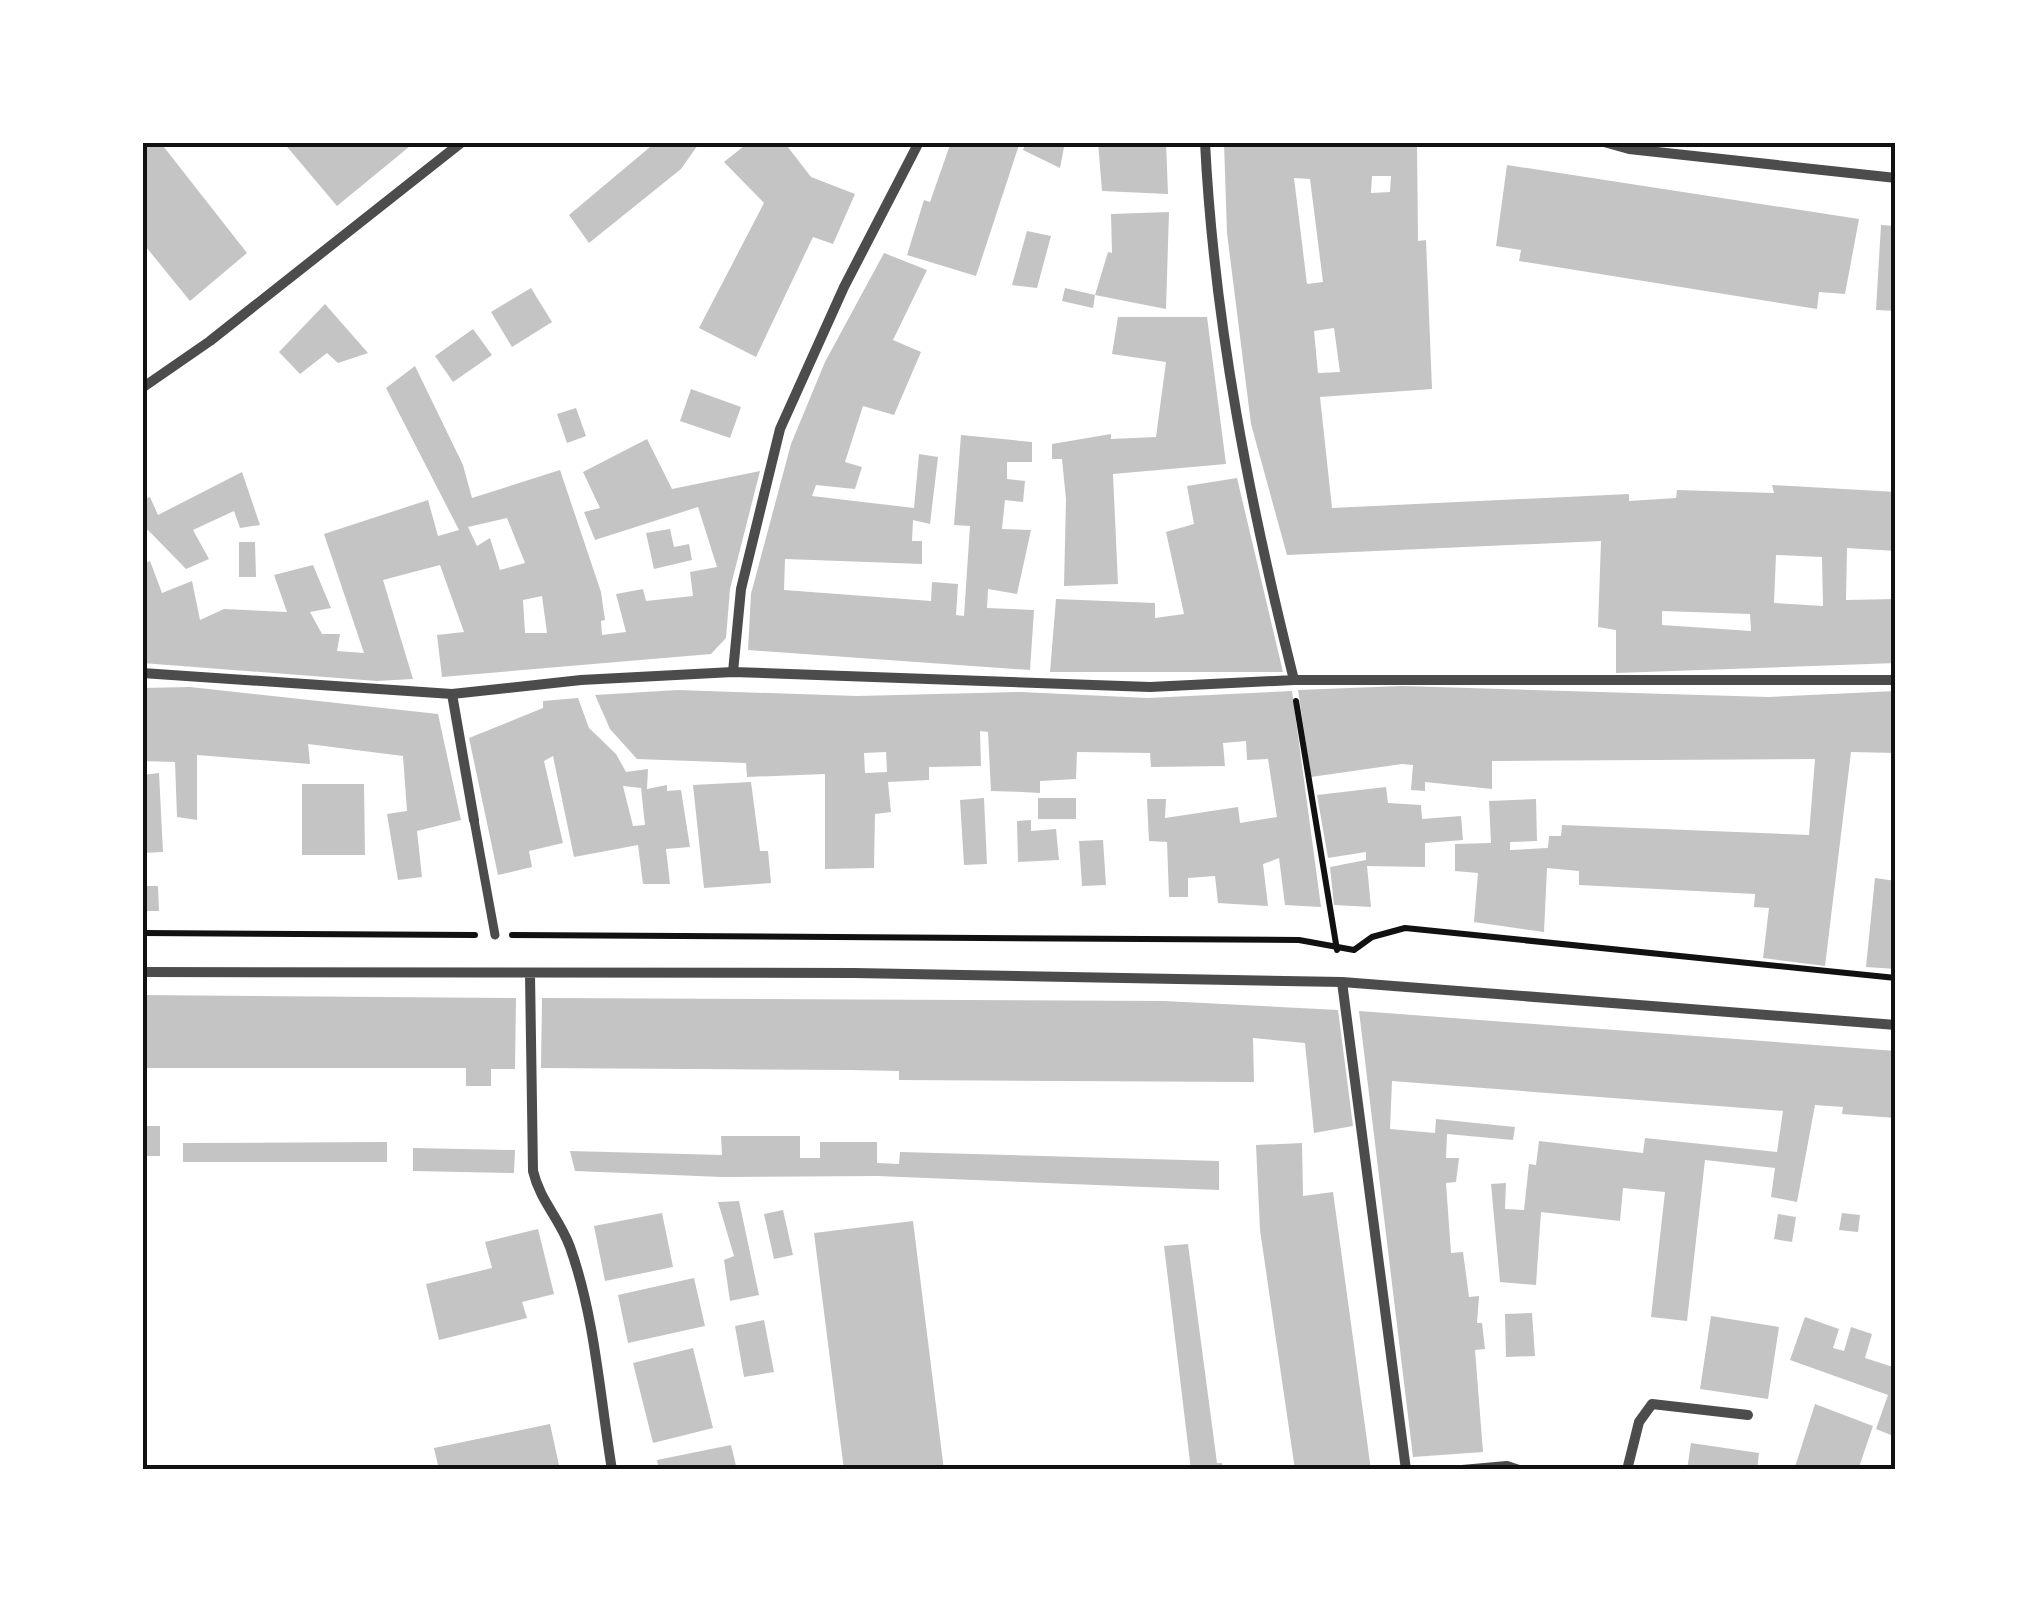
<svg xmlns="http://www.w3.org/2000/svg" width="2038" height="1612" viewBox="0 0 2038 1612" font-family="Lora,serif">
<style>
.building{fill:#c4c4c4;fill-rule:evenodd}
.lines{fill:none;stroke-linecap:round;stroke-linejoin:round}
.path{stroke:#111;stroke-width:6}
.pedestrian{stroke:#4c4c4c;stroke-width:9}
.minor{stroke:#4c4c4c;stroke-width:10}
.neatline{fill:none;stroke:#111;stroke-width:4}
</style>
<rect width="100%" height="100%" fill="#fff"/>
<path class="building" d="M142,142H160L247,253L190,301L142,242Z
M283,142H415L337,206Z
M656,142H700L681,169L589,243L569,215Z
M749,142H784L811,177L855,194L833,244L813,237L756,357L699,328L764,203L724,162Z
M951,142H1020L976,276L907,255L924,200L930,202Z
M1026,142H1065L1060,168L1023,150Z
M1098,142H1166L1168,194L1102,191Z
M1224,142L1417,143L1418,241L1426,240L1432,389L1320,397L1332,508L1629,494V501L1676,498L1677,490L1774,493L1772,485L1896,492V551L1847,548L1846,600L1896,599V663L1616,673V630L1598,627L1601,541L1287,555L1251,424L1227,233ZM1372,176H1391L1390,192L1371,193ZM1294,178L1310,179L1323,282L1307,284ZM1334,328L1340,372L1318,373L1314,331ZM1776,555L1822,557L1823,606L1774,603ZM1662,611L1750,614L1751,631L1662,625Z
M1507,165L1859,219L1845,294L1819,292L1817,309L1519,261L1521,250L1496,246Z
M1169,212L1166,309L1095,295L1108,252L1112,253L1111,214Z
M1881,225L1896,226V311L1876,310Z
M1027,231L1051,236L1037,288L1012,285Z
M884,253L927,270L893,340L921,352L894,415L863,406L845,462L862,467L855,489L816,485L812,496L914,508L919,454L938,457L930,524L913,520L912,541H922V564L785,559L784,590L931,601L932,582L958,584L956,615L964,616L970,526L954,525L961,435L1032,442V462H1007V479L1025,481L1023,502L1005,500L1002,529L1031,530L1017,594L988,589L987,608L1034,610L1030,670L748,650L751,594L791,444L825,362Z
M531,288L552,322L512,347L491,312Z
M1065,288L1095,295L1093,308L1062,301Z
M325,304L368,353L338,363L327,353L300,374L279,352Z
M1118,317H1207L1226,464L1113,474L1118,584L1064,586L1066,499L1062,459H1052V444L1111,434V439L1156,437L1166,362L1112,354Z
M473,329L492,355L453,382L435,356Z
M415,366L463,465L472,498L560,470L601,592L605,620L601,621L602,635L626,632L616,594L643,589L646,601L693,596L690,572L717,567L698,507L595,540L584,512L600,508L583,472L647,439L672,489L760,471L730,589L726,638L711,654L442,677L437,635L464,632L440,565L383,580L413,679L377,681L142,663V564L150,561L162,593L192,581L200,620L224,609L287,612L274,575L313,565L331,608L310,612L322,634H340L337,651L364,653L324,534L428,500L438,536L459,530L386,388ZM507,518L525,563L500,570L490,538L477,546L468,527ZM542,596L547,633H525L523,600Z
M691,389L741,407L730,438L680,421Z
M576,408L586,436L567,443L557,414Z
M242,472L260,525L240,528L234,511L193,530L209,559L186,569L148,530L142,533V500L150,497L158,515Z
M1237,478L1283,672H1050L1056,599L1155,603V618L1184,614L1166,532L1194,524L1187,486Z
M670,529L674,547L689,544L692,560L654,569L646,533Z
M239,542H255L256,577H239Z
M1402,686L1768,697L1896,691V753L1851,752L1825,966L1763,958L1769,908L1754,907L1755,894L1579,885V871L1547,868L1544,932L1474,922L1478,873L1455,871V844L1491,843L1489,801L1536,799L1537,841L1510,842V850L1548,848L1549,836H1561L1562,825L1809,835L1815,759L1492,761V789L1425,782V791L1411,790L1413,765L1402,764L1311,777L1298,690Z
M190,687L438,714L461,820L417,831L422,877L398,880L387,814L407,811L403,756L308,744L310,764L197,755V820L177,817L175,762L142,761V688Z
M678,690L857,696L1021,692L1148,698L1292,691L1321,907L1285,905L1279,858L1263,864L1268,906L1218,903L1215,876L1188,878V897H1169L1167,842L1149,841L1147,799H1166L1165,818L1238,807L1240,823L1277,817L1268,759L1247,760L1246,741L1223,743L1225,766L1151,767L1150,753L1077,752L1076,779L1040,781V793L1022,792L991,791L988,732L980,731L981,766L929,767V780L888,782L891,812L875,814L874,868L825,869V774L747,777L746,763L637,759L610,729L595,695ZM886,752L887,772L865,773L864,753Z
M578,698L589,728L616,754L626,772L648,769L647,789L667,785V791L681,790L690,847L666,849L670,884H643L638,845L574,857L553,756L544,761L563,843L529,851L532,867L498,875L469,738L543,708V701ZM623,786L641,788L645,825L633,826Z
M159,773L163,852L142,853V775Z
M751,782L760,851H768L771,883L704,888L693,785Z
M302,784H364L365,855H302Z
M1386,787L1388,803L1421,805L1422,819L1461,816L1463,840L1425,843V867L1367,866L1371,907L1334,905L1330,867L1366,860V852L1328,858L1317,795Z
M984,798L987,864L964,865L960,800Z
M1038,798H1076V819H1038Z
M1031,820V831L1056,829L1059,860L1018,862L1017,821Z
M1103,840L1106,885L1082,886L1079,841Z
M1875,878L1896,881V969L1866,967Z
M142,886H158L159,911H142Z
M142,995L516,998L515,1069H491V1086H466V1068H142Z
M542,998L1164,1001L1338,1010L1353,1126L1314,1133L1305,1043L1253,1038L1254,1082L899,1080V1071L850,1070L541,1068Z
M1359,1011L1896,1051V1118L1842,1114L1843,1107L1815,1105L1797,1202L1771,1197L1775,1168L1705,1160L1687,1321L1651,1317L1665,1192L1623,1188L1620,1221L1541,1212L1536,1285L1500,1282L1491,1184L1506,1183L1505,1209L1524,1210L1529,1164L1536,1165L1539,1141L1643,1153L1645,1138L1777,1152L1783,1111L1392,1081L1390,1129L1435,1133L1436,1119L1515,1127L1513,1140L1447,1134L1446,1158H1459L1456,1182L1446,1183L1451,1253L1463,1252L1469,1297L1479,1296L1477,1323H1482L1485,1349L1475,1350L1483,1452L1413,1457Z
M142,1126H160V1156H142Z
M721,1136H800V1158H820V1142H877V1163L899,1164L900,1152L1219,1161V1190L877,1176L722,1177L575,1171L570,1151L722,1155Z
M387,1142V1162H183V1143Z
M1302,1143L1303,1196L1333,1192L1371,1470H1295L1260,1230L1256,1145Z
M413,1148L515,1150L514,1173L413,1171Z
M739,1201L759,1295L730,1301L724,1260L734,1256L718,1202Z
M783,1210L793,1255L774,1259L764,1214Z
M662,1213L673,1267L605,1281L594,1226Z
M1842,1213L1860,1215L1858,1232L1839,1230Z
M1778,1214L1796,1217L1792,1242L1774,1239Z
M913,1221L944,1470H844L814,1233Z
M538,1229L554,1294L522,1302L527,1318L439,1340L426,1284L492,1268L485,1242Z
M1188,1244L1217,1463H1222L1223,1470H1191L1164,1246Z
M694,1278L705,1326L628,1343L618,1295Z
M1532,1313L1535,1356L1506,1357L1505,1314Z
M1711,1316L1779,1327L1768,1399L1700,1389Z
M1805,1317L1839,1329L1833,1348L1844,1351L1851,1327L1872,1334L1865,1358L1896,1368V1437L1876,1429L1888,1395L1790,1360Z
M764,1320L774,1372L744,1377L735,1326Z
M693,1348L713,1428L653,1443L633,1363Z
M1815,1404L1873,1426L1858,1470H1794Z
M550,1424L560,1470H439L434,1448Z
M1691,1443L1759,1453L1757,1470H1687Z
M731,1445L737,1470H659L657,1460Z"/>
<g class="lines">
<path class="path" d="M1296,701L1337,950
M142,933L475,935
M512,935L1299,940L1354,950L1372,937L1405,928L1896,978"/>
<path class="pedestrian" d="M474,820L495,935"/>
<path class="minor" d="M1205,142C1214,324 1250,504 1294,680
M1604,142L1629,149L1896,178
M142,388L210,341L462,142
M733,672L741,589L780,429L844,287L919,142
M142,673L452,694L581,680L733,672L1150,687L1294,680H1896
M452,694L474,820
M142,972L854,973L1342,982L1896,1025
M530,974L533,1171C540,1201 560,1219 570,1247C595,1317 600,1397 612,1470
M1342,982L1406,1470
M1462,1470L1507,1466L1519,1470
M1627,1470L1639,1422L1652,1404L1748,1415"/>
</g>
<rect width="2038" height="1612" fill="none" stroke="#ffffff" stroke-width="290"/>
<rect x="145" y="145" width="1748" height="1322" class="neatline"/>
</svg>
